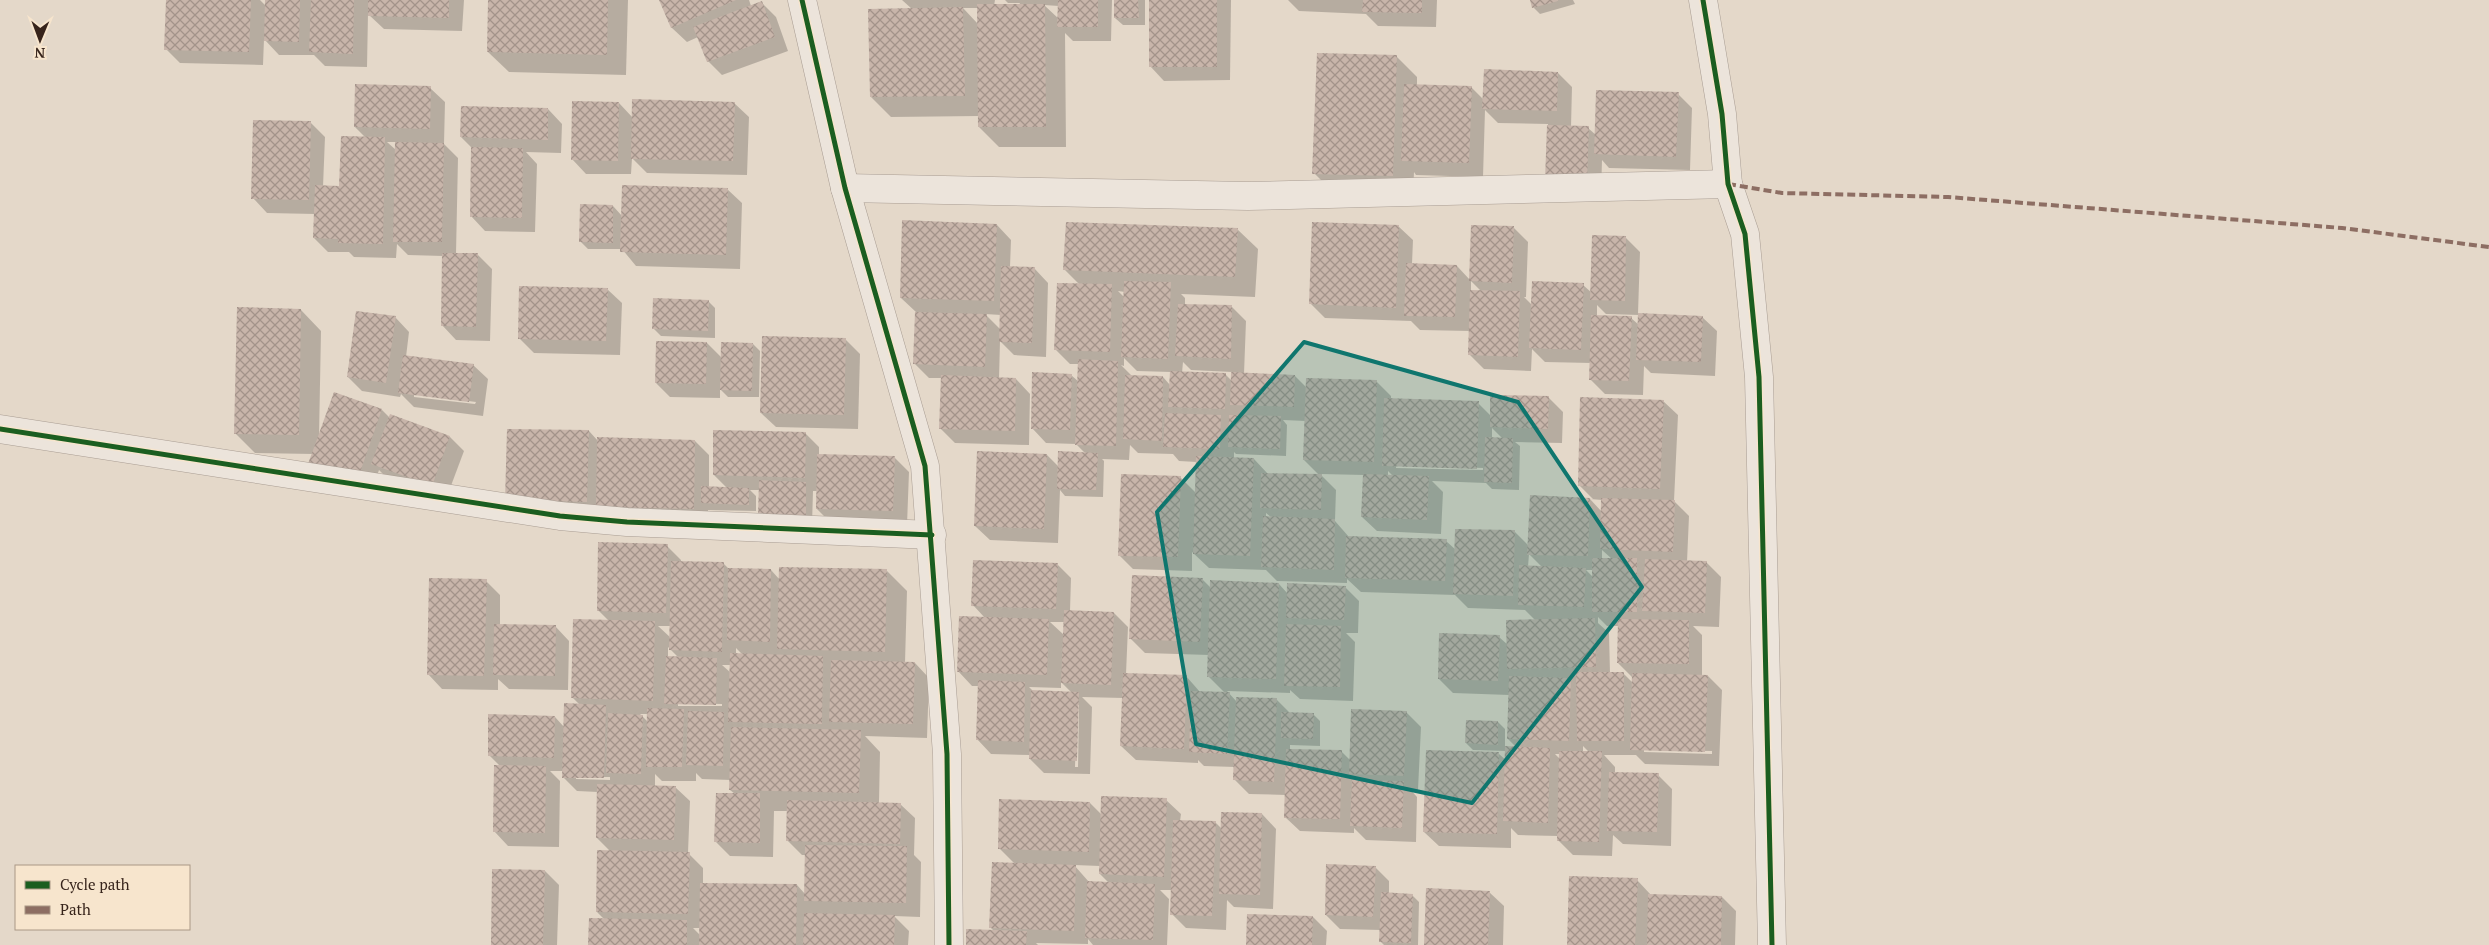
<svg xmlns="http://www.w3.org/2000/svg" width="2489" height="945" viewBox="0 0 2489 945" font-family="'PT Serif',serif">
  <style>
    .shadow { fill: #0003; fill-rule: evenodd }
    .building { fill: url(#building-cross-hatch) }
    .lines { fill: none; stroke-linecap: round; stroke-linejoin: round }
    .street-casing { stroke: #a99d93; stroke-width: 29 }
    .street { stroke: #ece4db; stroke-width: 28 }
    .quiet { stroke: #8d6e63; stroke-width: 4; stroke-dasharray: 8 4; stroke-linecap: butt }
    .cycleway-casing { stroke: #f7e5cd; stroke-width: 8 }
    .cycleway { stroke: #1b5e20; stroke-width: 5 }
    .marked { fill: #0f766e; fill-opacity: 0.2; stroke: #0f766e; stroke-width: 4; stroke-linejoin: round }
  </style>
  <defs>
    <pattern id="building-cross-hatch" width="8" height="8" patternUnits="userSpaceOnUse" patternTransform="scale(1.25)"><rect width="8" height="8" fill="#c8b5aa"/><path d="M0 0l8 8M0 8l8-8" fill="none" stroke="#a3938a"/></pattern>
  </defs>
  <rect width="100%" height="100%" fill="#e4d8c9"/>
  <g class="shadow">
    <path d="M167 0H260L266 6V0H464L462 31 384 29 368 14 367 67 325 66 314 55H279L264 39 263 65 180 63 166 49Z"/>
    <path d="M490 0H628L626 75 509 72 488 52Z"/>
    <path d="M660 0H749L751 6 762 3 776 17 788 51 722 75 708 61 698 37 687 42 672 28Z"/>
    <path d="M902 0H995L994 6 1019 5 1020 3H1008L1005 0H1112L1111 41H1073L1065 33 1066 147H999L979 127V116L891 117 871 97 912 9ZM1044 5 1059 6V19ZM963 8H978V24Z"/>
    <path d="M1115 0H1145V25H1123L1115 18Z"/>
    <path d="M1150 0H1231L1230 80 1164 81 1150 66Z"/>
    <path d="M1288 0H1437L1436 27 1378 26 1366 14 1299 11Z"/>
    <path d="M1531 0H1573L1575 4 1540 14 1533 7Z"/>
    <path d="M1397 57 1417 77V85L1471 87 1484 100 1558 73 1572 87 1571 127 1588 128 1596 135 1678 94 1692 108 1690 170 1609 168 1602 160 1601 195 1546 179 1548 124 1498 123 1485 110 1483 177 1416 175 1414 172 1413 196 1334 193 1314 173Z"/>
    <path d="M430 88 445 102 444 144 458 158 456 254H477L492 269 490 341 456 340 442 325 443 256 408 255 397 244 396 258 354 257 349 252H328L314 238 315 214 267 213 253 198 310 122 325 137 323 187H340L366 138 355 127ZM387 142H396V150Z"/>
    <path d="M619 103 633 118 734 103 749 117 747 175 647 173 632 158 631 174H586L572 159Z"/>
    <path d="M548 109 562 124 561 153 526 152 537 164 535 232 485 231 471 216 472 148 461 137Z"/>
    <path d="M727 189 742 203 740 269 636 266 622 249H588L581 242 613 206 622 216Z"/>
    <path d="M997 225 1011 240 1010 267 1034 268 1048 283 1046 357 1014 355 1000 341 999 379H1016L1030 394 1029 445 955 443 940 428 942 378H929L915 364 916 312 901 298ZM985 314 1001 315 1000 329Z"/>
    <path d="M1398 226 1413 240 1412 264 1457 266 1470 280 1513 227 1528 242 1526 297H1524L1532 305 1583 285 1592 293 1626 238 1640 252 1638 314 1702 317 1717 331 1715 376 1651 373 1644 366 1643 395 1605 394 1590 379 1591 363 1545 362 1532 349 1531 371 1484 369 1470 355V331L1420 330 1411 321 1325 318 1311 304ZM1471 281 1481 291H1471ZM1597 305 1606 314 1639 315V325L1631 318 1597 317Z"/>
    <path d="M1237 229 1258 249 1255 297 1181 294 1185 298V305L1232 307 1246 321 1244 374 1295 376 1307 388 1377 382 1391 396V400L1478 403 1491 416 1549 398 1563 412 1562 443 1515 442 1520 446 1519 490 1492 489 1486 483 1432 481 1443 492 1441 534 1377 531 1362 517 1364 475 1320 474 1336 490 1335 521 1349 537 1446 541 1456 550 1515 532 1529 546 1531 496 1593 499 1579 485 1663 401 1678 415 1674 501 1689 516 1687 562H1706L1721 577 1719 627 1693 626 1702 635V676H1708L1722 690 1719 766 1645 764 1636 755H1604L1615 767V773L1658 775 1672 789 1671 846 1623 844 1613 835 1612 856 1573 855 1558 840V836L1518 835 1511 828V848L1439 846 1424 832 1499 754 1506 760V751L1473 750 1466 743 1498 722 1505 729V747L1517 748 1508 739 1509 695 1453 693 1439 679 1499 637 1508 645 1535 620 1525 610 1468 608 1455 595 1361 592 1347 579V583L1277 581 1266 570 1209 568 1192 552V571L1133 569 1119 555 1180 477 1196 493 1197 462 1179 461 1173 454 1138 453 1130 445 1129 460 1102 459 1104 461 1103 497 1065 496 1060 490 1058 543 990 540 975 526 1047 455 1059 467 1086 454 1076 444 1046 443 1032 428 1071 375 1079 382V364H1070L1056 350 1079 284 1065 270ZM1118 291 1125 292V298ZM1124 358 1137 371 1171 372 1170 385 1163 377 1132 376 1121 365 1124 366ZM1183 362 1191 370 1232 372V381L1225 374 1182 373ZM1283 420 1306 421 1304 460 1320 476 1268 474 1254 459H1234V452L1236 454 1286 456 1287 425ZM1492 428 1503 439 1492 438ZM1396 465 1483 468V470L1396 468ZM1388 471 1394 477 1388 476ZM1590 499 1602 500V512ZM1266 513 1272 518H1266ZM1602 550 1612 559H1602ZM1529 554 1542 567H1528ZM1586 570H1593V577ZM1598 617 1607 626H1619L1618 663 1633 678V683L1623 673H1610L1609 633 1598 623ZM1583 746 1589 752H1583ZM1644 750 1712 751V754L1644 752ZM1555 754H1560V759Z"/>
    <path d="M607 289 622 303 620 355 534 353 519 338Z"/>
    <path d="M708 301 715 308V338L661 336 654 329Z"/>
    <path d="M301 310 321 331 319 437 382 410 390 418 450 437 464 451 446 499 387 478 379 470 371 494 313 454 255 453 235 433Z"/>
    <path d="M395 317 409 332 406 357 473 365 488 379 483 416 414 407 401 394 400 397 362 391 348 377ZM414 394 476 402 475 404 414 397Z"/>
    <path d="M846 340 860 354 858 429 776 427 761 413Z"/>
    <path d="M707 343 722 358 753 344 760 351 759 397H728L720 389V398L670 397 656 383Z"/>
    <path d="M589 431 598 441H695L709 455V488H727L714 475 805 433 819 447V455L894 457 909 472 907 525 831 523 817 509V491H813L812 525 760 490H750L756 496V511L708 510V523L521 514Z"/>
    <path d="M667 546 681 560V563L724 564 729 569 771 570 780 580 887 571 907 591 905 663H915L929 678 927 738 865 736 880 752 879 803 900 804 915 818 914 855 921 862 920 917 894 916 909 931 908 945H590L604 919 597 912 611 852 597 838 598 792 577 791 563 777V771H550L560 781 559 847 508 846 494 831 500 766 489 755 555 717 564 727 580 705 573 698 609 621 598 610ZM658 626H671V638ZM668 647 679 658H668ZM736 648 743 655H736ZM722 665H731V673ZM678 703 722 704V706H678ZM640 714H648V722ZM696 773 702 779 731 780 730 790 735 794 716 842 730 856 773 857 774 811H788L787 840 802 855H806L805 894 797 885 703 884V868L688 853 690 801 675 787H655V774L662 781H696ZM576 777H610V780L576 779ZM693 928H701L700 935Z"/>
    <path d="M1057 564 1071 578 1070 611 1114 613 1128 627 1126 674 1186 676 1200 692 1225 693 1209 677V655L1145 653 1131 639 1202 579 1211 588 1279 584 1288 594 1345 587 1359 601 1358 633H1346L1355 642 1353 701 1300 699 1290 690V693L1227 691 1237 702 1277 700 1290 713 1313 714 1320 721V746L1290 745V750L1341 751 1351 761 1406 712 1421 727 1418 790 1410 789 1417 797 1416 842 1366 840 1354 828V833L1300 831 1285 817 1286 795 1249 794 1235 780V767L1204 766 1198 760V763L1136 760 1121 746 1123 698 1082 697 1092 707 1090 774 1044 773 1030 759V755L991 754 977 739 979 686H972L958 671 985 618 973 605ZM1050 622H1064V635ZM1061 682 1072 693 1033 691 1029 687 1061 688ZM1077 705H1079L1078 767H1075Z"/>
    <path d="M486 581 500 595V625L555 626 569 641 568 690 509 689 498 679V690L442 689 428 674Z"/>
    <path d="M1166 800 1181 814 1180 821 1215 822 1222 829 1262 814 1276 829 1273 909 1234 907 1227 900 1226 930 1186 928 1172 914V890H1160L1169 899 1167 945H1093L1088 939V944L1036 943 1038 945H967L994 931 990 927 1015 864 999 848 1090 803 1102 815ZM1074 865 1100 866V874L1109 883 1089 882Z"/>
    <path d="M1375 867 1389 881V894L1412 895 1419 902 1418 945H1384L1380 941 1381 930 1340 929 1326 915Z"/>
    <path d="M545 871 559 885 557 945H492Z"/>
    <path d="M1637 880 1651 895 1722 897 1736 911 1735 945H1568Z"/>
    <path d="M1489 892 1504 906 1503 945H1425Z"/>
    <path d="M1313 917 1327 931 1326 945H1247Z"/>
  </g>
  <g class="building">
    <path d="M166 0H251L249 52 164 50Z"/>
    <path d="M265 0H300L299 42 264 41Z"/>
    <path d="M311 0H354L353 54 309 52Z"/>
    <path d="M368 0H449V18L368 16Z"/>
    <path d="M488 0H608L607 55 487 52Z"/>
    <path d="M659 0H736L671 28Z"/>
    <path d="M1058 0H1098V27H1057Z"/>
    <path d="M1114 0H1138L1139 18H1114Z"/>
    <rect x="1149" y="0" width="68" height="67"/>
    <path d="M1363 0H1422V13L1362 12Z"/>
    <path d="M1530 0H1558V1L1532 8Z"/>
    <path d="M762 1 775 37 707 62 693 27Z"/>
    <path d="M977 4H1045L1046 127H978Z"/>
    <path d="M963 7 965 96 870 97 868 9Z"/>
    <path d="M1317 53 1397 55 1393 176 1312 174Z"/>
    <path d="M1484 69 1558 72 1557 111 1482 109Z"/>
    <path d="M355 84 431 86 430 129 354 127Z"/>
    <path d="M1404 84 1472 86 1469 163 1401 161Z"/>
    <path d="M1596 90 1679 92 1676 157 1594 154Z"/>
    <path d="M632 99 735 102 733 161 631 159Z"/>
    <path d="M572 101 619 102 618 161 571 160Z"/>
    <path d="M461 106 548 108V140L460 137Z"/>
    <path d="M253 120 311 121 309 200 251 199Z"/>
    <path d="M1547 125 1589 126 1587 182 1545 180Z"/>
    <path d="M341 136 385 137 383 244 338 243V239L313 238 315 185 339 186Z"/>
    <path d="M395 142 444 143 442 242H393Z"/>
    <path d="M471 147 523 148 522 218 470 217Z"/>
    <path d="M622 185 728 188 726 255 620 252Z"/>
    <path d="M580 204 613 205V243L579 242Z"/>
    <path d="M902 220 997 224 994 301 900 298Z"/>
    <path d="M1066 222 1238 228 1235 277 1063 270Z"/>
    <path d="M1312 222 1399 225 1396 308 1309 304Z"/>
    <path d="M1471 225 1514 226 1512 283 1469 281Z"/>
    <path d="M1592 235 1626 236 1625 301 1590 300Z"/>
    <path d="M442 253H478L476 327 441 326Z"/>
    <path d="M1406 263 1457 265 1455 317 1404 316Z"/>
    <path d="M1001 266 1035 267 1032 343 999 342Z"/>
    <path d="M1124 281 1171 282 1168 359 1121 357Z"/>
    <path d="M1532 281 1584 283 1581 350 1529 348Z"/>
    <path d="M1057 283 1112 284 1110 352 1054 350Z"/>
    <path d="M519 286 608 288 606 341 518 339Z"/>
    <path d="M1470 290 1520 291 1518 357 1468 355Z"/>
    <path d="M653 298 709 300 708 331 652 329Z"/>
    <path d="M1178 304 1232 305 1231 359 1175 356Z"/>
    <path d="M237 307 301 309 299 435 234 434Z"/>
    <path d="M356 311 396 316 386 383 347 377Z"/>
    <path d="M915 312 987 314 985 367 913 364Z"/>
    <path d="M1638 313 1703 316 1701 362 1636 360Z"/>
    <path d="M1591 315 1632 316 1629 381 1589 380Z"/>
    <path d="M762 336 846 338 844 415 760 413Z"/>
    <path d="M656 341 707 342 706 384 655 383Z"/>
    <path d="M721 342 753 343 752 391 720 390Z"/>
    <path d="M403 355 474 364 469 402 398 393Z"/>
    <path d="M1078 359 1118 361 1116 446 1075 445Z"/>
    <path d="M1170 371 1226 373 1225 409 1168 407Z"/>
    <path d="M1032 372 1072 374 1070 430 1031 429Z"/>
    <path d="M1231 372 1295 375 1294 407 1230 405Z"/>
    <path d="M941 375 1016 378 1015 431 939 429Z"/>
    <path d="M1125 375 1163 376 1162 441 1123 439Z"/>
    <path d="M1306 378 1377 380 1374 462 1303 460Z"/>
    <path d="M334 392 382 409 357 481 308 464Z"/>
    <path d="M1490 395 1549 396 1548 429 1490 427Z"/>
    <path d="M1580 397 1664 400 1660 489 1578 486Z"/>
    <path d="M1384 398 1479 401 1477 469 1382 466Z"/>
    <path d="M1165 413 1221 415 1220 449 1163 447Z"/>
    <path d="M390 414 450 436 432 486 371 464Z"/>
    <path d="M1229 415 1281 416 1280 449 1228 447Z"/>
    <path d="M507 429 589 430 587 502 505 500Z"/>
    <path d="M713 430 806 432 805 478 713 475Z"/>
    <path d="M597 437 695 440 694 509 596 507Z"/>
    <path d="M1485 437 1513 438 1512 483 1484 482Z"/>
    <path d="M977 451 1047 454 1044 529 974 526Z"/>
    <path d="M1058 451 1098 453 1096 490 1057 489Z"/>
    <path d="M817 454 895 456 893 511 816 509Z"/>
    <path d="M1196 456 1254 458 1250 556 1193 554Z"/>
    <path d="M1261 473 1322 474 1321 510 1260 508Z"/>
    <path d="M1121 474 1181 476 1178 557 1118 556Z"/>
    <path d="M1363 474 1429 476 1427 520 1361 517Z"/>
    <path d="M759 480 806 482V518L758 517Z"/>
    <path d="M701 486 749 488V505L701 503Z"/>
    <path d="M1530 495 1590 498 1588 556 1527 555Z"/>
    <path d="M1601 498 1675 500 1673 552 1600 549Z"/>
    <path d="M1263 516 1335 519 1334 570 1261 567Z"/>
    <path d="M1455 529 1515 530 1513 596 1453 594Z"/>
    <path d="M1346 536 1447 539 1445 581 1345 578Z"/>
    <path d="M598 542 668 544 666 613 597 611Z"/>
    <rect x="1592" y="558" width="45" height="54"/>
    <path d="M1645 559 1707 561 1705 613 1642 611Z"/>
    <path d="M973 560 1058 563 1056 609 971 606Z"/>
    <path d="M671 561 724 562 722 652 669 650Z"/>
    <path d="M1519 565 1586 568 1584 607 1518 605Z"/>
    <path d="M779 567 887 569 885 652 777 649Z"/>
    <path d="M728 568 771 569 770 642 727 640Z"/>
    <path d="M1132 575 1203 578 1200 642 1129 639Z"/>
    <path d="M429 578 487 579 484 676 427 675Z"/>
    <path d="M1210 580 1279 583 1276 679 1207 677Z"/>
    <path d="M1287 583 1346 586 1344 620 1286 618Z"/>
    <path d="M1064 610 1114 612 1111 685 1061 683Z"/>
    <path d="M959 616 1049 619 1047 675 957 672Z"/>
    <path d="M1595 618 1596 667 1507 669 1506 620Z"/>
    <path d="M573 619 655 621 653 701 571 698Z"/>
    <path d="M1618 619 1689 620V664L1617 663Z"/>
    <path d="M494 624 556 625 555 676 493 675Z"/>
    <path d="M1286 624 1341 626 1340 687 1284 686Z"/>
    <path d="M1439 633 1500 635 1498 681 1438 679Z"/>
    <path d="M730 653 823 656 822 724 728 722Z"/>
    <path d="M666 656 717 658 716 705 664 704Z"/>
    <path d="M831 660 915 662 913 724 829 722Z"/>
    <path d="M1576 672H1624V741H1577Z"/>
    <path d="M1123 673 1187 675 1184 749 1120 746Z"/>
    <path d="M1632 673 1708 675 1705 752 1630 750Z"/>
    <path d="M1509 676 1571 678 1569 741 1507 739Z"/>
    <path d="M978 680 1025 682 1024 742 976 740Z"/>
    <path d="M1031 690 1079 692 1077 761 1029 759Z"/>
    <path d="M1191 691 1230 692 1227 754 1189 752Z"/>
    <path d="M1236 697 1277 698 1274 782 1233 780Z"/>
    <path d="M564 703 606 705 604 778H562Z"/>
    <path d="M647 708 684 709 682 767H646Z"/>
    <path d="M1351 709 1407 711 1404 776 1349 774Z"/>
    <path d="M688 711 724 712 723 766 686 765Z"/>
    <path d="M1281 712 1314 713 1313 739 1281 738Z"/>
    <path d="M608 713 643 715 641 774 606 773Z"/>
    <path d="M488 714 555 716 554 758 488 756Z"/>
    <path d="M1466 720 1498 721V745L1465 743Z"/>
    <path d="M731 727 861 730 859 793 729 790Z"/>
    <path d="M1505 746 1550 748 1548 823 1503 821Z"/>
    <path d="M1286 749 1342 750 1340 819 1284 818Z"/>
    <path d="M1426 750 1499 752 1497 834 1423 832Z"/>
    <path d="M1559 751H1602L1599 842 1557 841Z"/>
    <path d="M494 765 546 766 545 833 493 832Z"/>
    <path d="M1609 772 1659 773 1657 832 1607 831Z"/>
    <path d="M1352 780 1404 781 1402 828 1350 826Z"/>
    <path d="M597 784 676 786 674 840 596 838Z"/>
    <path d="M716 793H760V843L714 842Z"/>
    <path d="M1101 796 1167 798 1164 877 1099 874Z"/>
    <path d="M999 799 1090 802 1089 852 998 849Z"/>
    <path d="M787 800 901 803 900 844 786 841Z"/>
    <path d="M1221 812 1262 813 1260 895 1219 894Z"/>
    <path d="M1173 820 1216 821 1212 916 1170 915Z"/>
    <path d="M805 845 907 846 906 903 804 901Z"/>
    <path d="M597 850 690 852 688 914 596 912Z"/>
    <path d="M992 862 1076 865 1074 931 989 928Z"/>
    <path d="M1326 864 1376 866 1373 917 1325 915Z"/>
    <path d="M492 869 545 870 543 945H491Z"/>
    <path d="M1569 876 1638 878 1635 945H1567Z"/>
    <path d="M1087 881 1155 884 1153 940 1085 938Z"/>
    <path d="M700 883 797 884 796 945H699Z"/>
    <path d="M1426 888 1490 891 1488 945H1424Z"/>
    <path d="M1381 892 1413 894 1411 943 1379 942Z"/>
    <path d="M1648 894 1722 896 1721 945H1647Z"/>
    <path d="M804 913 895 915 894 945H803Z"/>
    <path d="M1247 914 1313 916 1312 945H1246Z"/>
    <path d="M589 918 687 920V945H588Z"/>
    <path d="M966 929 1027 931 1026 945H966Z"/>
  </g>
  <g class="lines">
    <g class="street-casing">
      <g id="street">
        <path d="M802 0 845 188 925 466 947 754 949 945"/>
        <path d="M1703 0 1722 114 1728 184 1745 234 1759 377 1772 945"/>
        <path d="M845 188 1248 196 1728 184"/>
        <path d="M0 429 560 516 627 522 932 535"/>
      </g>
    </g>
    <use href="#street" class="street"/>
    <path class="quiet" d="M1728 184 1782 193 1948 197 2342 228 2489 247"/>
    <g class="cycleway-casing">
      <g id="cycleway">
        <path d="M802 0 845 188 925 466 947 754 949 945"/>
        <path d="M1703 0 1722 114 1728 184 1745 234 1759 377 1772 945"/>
        <path d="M0 429 560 516 627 522 932 535"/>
      </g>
    </g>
    <use href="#cycleway" class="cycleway"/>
  </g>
  <path class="marked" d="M1304 342 1518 402 1642 587 1472 803 1196 744 1157 512Z"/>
  <rect x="15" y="865" width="175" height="65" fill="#f7e5cd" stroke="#aa9886"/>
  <rect x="25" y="881" width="25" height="8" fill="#1b5e20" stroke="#aa9886"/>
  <text x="60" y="890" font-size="15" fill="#37241b">Cycle path</text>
  <rect x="25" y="906" width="25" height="8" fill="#8d6e63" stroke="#aa9886"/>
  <text x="60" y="915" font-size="15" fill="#37241b">Path</text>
  <g transform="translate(40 40) rotate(181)" stroke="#f7e5cd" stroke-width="4" paint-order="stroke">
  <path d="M0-4L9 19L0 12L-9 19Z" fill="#37241b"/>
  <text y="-8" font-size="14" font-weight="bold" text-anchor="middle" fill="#37241b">N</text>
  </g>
</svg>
